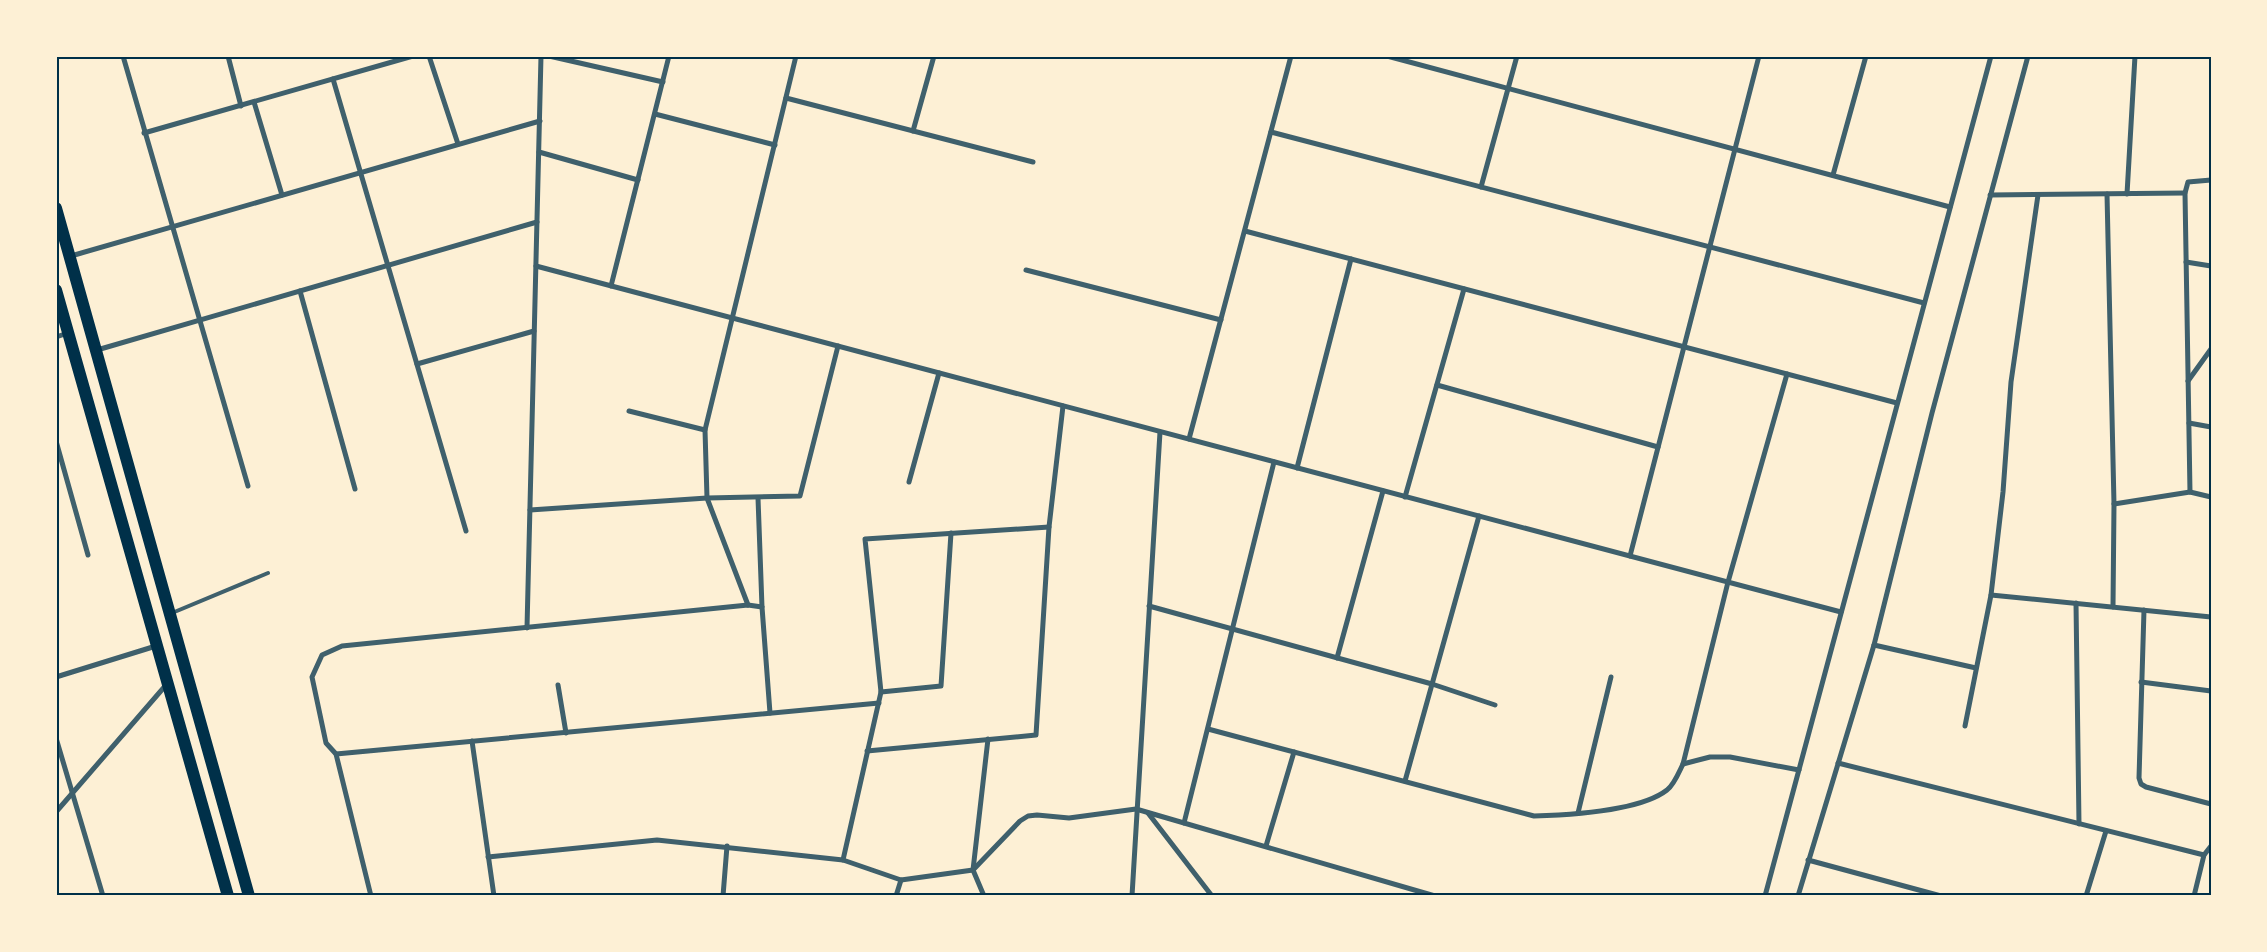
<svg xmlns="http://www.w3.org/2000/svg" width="2267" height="952" viewBox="0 0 2267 952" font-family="'PT Sans',sans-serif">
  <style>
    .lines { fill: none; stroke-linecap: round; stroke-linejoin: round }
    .service { stroke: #3f606c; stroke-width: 4 }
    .minor { stroke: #3f606c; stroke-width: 5 }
    .primary { stroke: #003049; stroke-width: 12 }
    .neatline { fill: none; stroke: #003049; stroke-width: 2 }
  </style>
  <rect width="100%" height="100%" fill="#fdf0d5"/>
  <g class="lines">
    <path class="service" d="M172 613 268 573"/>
    <g class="minor">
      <path d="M123 56 248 486"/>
      <path d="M228 56 241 106"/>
      <path d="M429 56 458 144"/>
      <path d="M549 56 663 82"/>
      <path d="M1387 56 1950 207"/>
      <path d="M333 79 466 531"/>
      <path d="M786 98 1033 162"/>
      <path d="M254 102 282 195"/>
      <path d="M655 114 775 145"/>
      <path d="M913 131 934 56"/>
      <path d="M1271 132 1924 303"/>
      <path d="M144 133 413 56"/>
      <path d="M539 152 638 180"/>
      <path d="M1833 175 1866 56"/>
      <path d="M1481 187 1517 56"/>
      <path d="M2107 194 2114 504 2113 607"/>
      <path d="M2127 194 2135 56"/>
      <path d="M1990 195 2185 193"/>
      <path d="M1245 231 1897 403"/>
      <path d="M71 256 540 121"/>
      <path d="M2186 262 2211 266"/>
      <path d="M536 266 1841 612"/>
      <path d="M1026 270 1221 320"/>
      <path d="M611 286 669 56"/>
      <path d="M300 291 355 489"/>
      <path d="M56 337 68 333"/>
      <path d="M97 350 537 222"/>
      <path d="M417 364 534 331"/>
      <path d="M2188 381 2211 349"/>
      <path d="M1437 385 1658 447"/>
      <path d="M629 411 705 430"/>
      <path d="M2189 423 2211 427"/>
      <path d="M1189 439 1291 56"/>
      <path d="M56 441 88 555"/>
      <path d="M1297 468 1351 259"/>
      <path d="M909 482 939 373"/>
      <path d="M2190 492 2185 193 2188 182 2211 180"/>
      <path d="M1405 497 1464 289"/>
      <path d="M758 498 762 607 770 713"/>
      <path d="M2114 504 2190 492 2211 497"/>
      <path d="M530 510 707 498 800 496 838 346"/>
      <path d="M1630 556 1759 56"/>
      <path d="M1991 595 2211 617"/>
      <path d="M2076 603 2079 824"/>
      <path d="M748 605 707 498 705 430 796 56"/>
      <path d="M1149 606 1432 684 1495 705"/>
      <path d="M2144 610 2139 778 2141 784 2146 787 2211 804"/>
      <path d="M527 628 541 56"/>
      <path d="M1874 645 1976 668"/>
      <path d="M1337 658 1383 491"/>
      <path d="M56 677 156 646"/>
      <path d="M2141 682 2211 691"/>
      <path d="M558 685 566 733"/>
      <path d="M881 692 941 686 951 533"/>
      <path d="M1965 726 1991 595 2003 492 2011 382 2038 195"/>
      <path d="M1208 729 1534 816C1568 815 1640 811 1667 790 1674 785 1679 772 1683 764L1728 582 1787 374"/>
      <path d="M56 738 103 896"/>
      <path d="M472 741 494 896"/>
      <path d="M867 751 1036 735 1049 527 1063 406"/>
      <path d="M336 754 879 703"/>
      <path d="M1838 763 2204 855"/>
      <path d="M1683 764 1710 757H1730L1799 770"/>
      <path d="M1405 781 1479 516"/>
      <path d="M56 812 166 685"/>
      <path d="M1148 813 1212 896"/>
      <path d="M1578 813 1611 677"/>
      <path d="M1184 823 1274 462"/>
      <path d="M1266 846 1294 752"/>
      <path d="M488 857 657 840 843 860 901 880 973 870 1020 821 1028 816 1037 815 1069 818 1136 809 1435 896"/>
      <path d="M843 860 881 692 865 539 1049 527"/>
      <path d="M1808 860 1941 896"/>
      <path d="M371 896 336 754 326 743 312 677 322 655 342 646 748 605 762 607"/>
      <path d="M723 896 727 846"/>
      <path d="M896 896 901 880"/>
      <path d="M984 896 973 870 988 739"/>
      <path d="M1132 896 1160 432"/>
      <path d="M1765 896 1991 56"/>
      <path d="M1798 896 1874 645 1932 413 2028 56"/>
      <path d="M2086 896 2106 831"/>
      <path d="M2194 896 2204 855 2211 846"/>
    </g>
    <g class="primary">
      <path d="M56 208 249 896"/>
      <path d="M56 290 228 896"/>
    </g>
  </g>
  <rect width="2267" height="952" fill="none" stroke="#fdf0d5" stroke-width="115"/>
  <rect x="58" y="58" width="2152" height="836" class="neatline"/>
</svg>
